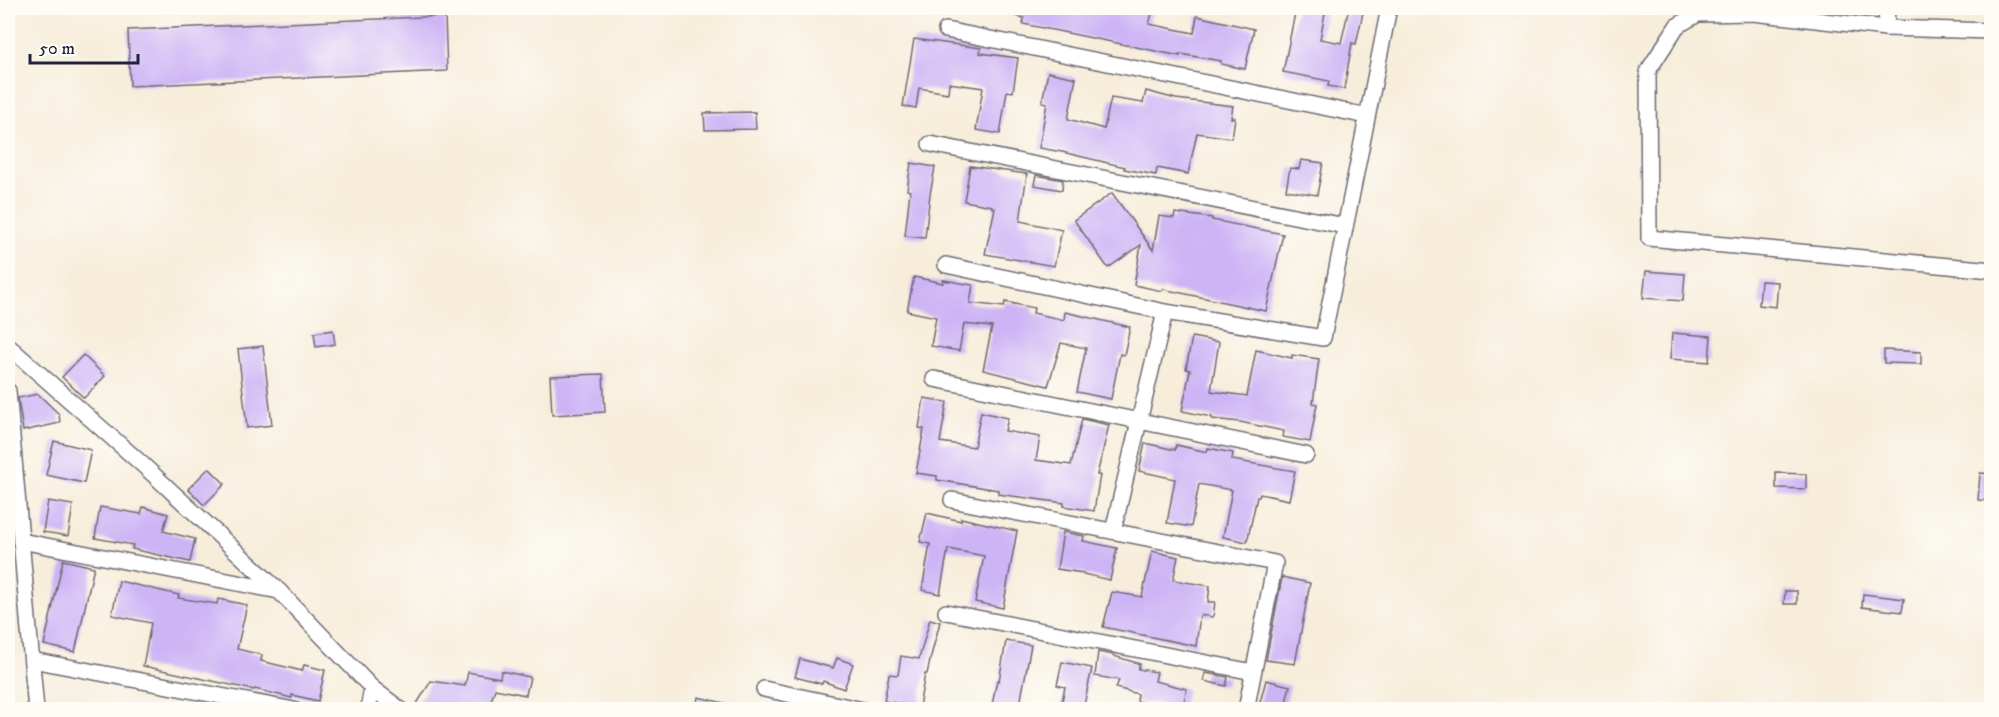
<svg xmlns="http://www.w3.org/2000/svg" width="1999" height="717" viewBox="0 0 1999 717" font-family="'IM FELL DW Pica',serif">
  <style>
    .building { fill: #cdb4f5 }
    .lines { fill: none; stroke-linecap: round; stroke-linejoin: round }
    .minor-casing { stroke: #6d6973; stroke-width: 18 }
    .minor { stroke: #fff; stroke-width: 15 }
  </style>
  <rect width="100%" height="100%" fill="#fdfcf7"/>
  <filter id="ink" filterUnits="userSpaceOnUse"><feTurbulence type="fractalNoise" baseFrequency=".0167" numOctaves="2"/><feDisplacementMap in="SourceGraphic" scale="12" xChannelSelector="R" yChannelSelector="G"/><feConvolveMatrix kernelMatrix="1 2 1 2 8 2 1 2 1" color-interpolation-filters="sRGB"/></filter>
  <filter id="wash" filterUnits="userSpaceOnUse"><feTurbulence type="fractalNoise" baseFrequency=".008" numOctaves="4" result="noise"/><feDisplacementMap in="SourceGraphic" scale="24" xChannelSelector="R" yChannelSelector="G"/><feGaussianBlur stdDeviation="1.35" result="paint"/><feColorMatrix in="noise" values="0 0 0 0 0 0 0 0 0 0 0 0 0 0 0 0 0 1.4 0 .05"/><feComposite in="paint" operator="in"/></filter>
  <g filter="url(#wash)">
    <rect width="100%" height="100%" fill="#f7edda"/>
    <g id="blocks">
      <g class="building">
        <path d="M1001 8H1044L1066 12 1067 8H1082L1098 11 1099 8H1109L1126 12 1127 8H1143L1153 10 1149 24 1194 33 1197 16 1254 29 1245 69 1221 64V61L1180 54V56L1023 24 1024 18 1001 12Z"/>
        <path d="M1296 8H1326L1320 39 1341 43 1349 8H1364L1356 44 1352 43 1344 89 1328 86 1329 81 1283 72Z"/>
        <path d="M445 16 447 71 130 86 128 30Z"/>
        <path d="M914 39 981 48 980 53 1018 58 1013 92 1007 91 1000 134 976 130 983 88 949 83 948 93 919 88 916 108 903 106Z"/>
        <path d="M1048 72 1076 78 1068 119 1104 129 1111 98 1143 103 1146 91 1176 99 1233 106 1231 118H1235L1232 138 1197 133 1188 174 1157 168 1156 175 1124 169 1125 167 1062 152 1039 148 1047 103 1042 102Z"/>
        <path d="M755 112 756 129 705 130 704 113Z"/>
        <path d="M1301 160 1323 163 1317 195 1286 190 1290 168 1299 169Z"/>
        <path d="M911 163 935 167 930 194 925 238 905 236 910 191 907 190Z"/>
        <path d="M970 166 1027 174 1020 221 1062 230 1054 266 985 254 995 208H992V206L964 201Z"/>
        <path d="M1036 175 1063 180 1062 190 1034 185Z"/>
        <path d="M1112 193 1153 250 1159 216 1174 218 1175 213 1212 218V220L1283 234 1266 311 1163 289 1162 291 1134 285 1141 245 1108 268 1074 220Z"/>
        <path d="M1646 271 1685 274 1683 301 1643 298Z"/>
        <path d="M914 277 943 283V280L973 285 970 303 1004 307 1005 302 1034 308 1033 313 1064 320 1065 312 1130 327 1124 355 1120 354 1111 399 1077 392 1086 348 1061 343 1048 386 983 370 992 327 964 324 959 351 931 346 936 317 907 311Z"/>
        <path d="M1761 281 1778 282 1776 307 1759 305Z"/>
        <path d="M333 330 335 344 316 347 314 333Z"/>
        <path d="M1672 333 1711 336 1709 362 1670 359Z"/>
        <path d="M1192 337 1219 342 1211 391 1247 396 1256 350 1292 358V355L1319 359 1313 403 1317 404 1310 442 1283 437 1284 431 1240 422 1212 419V417L1182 411 1190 370 1186 369Z"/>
        <path d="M263 346 272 425 247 428 238 349Z"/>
        <path d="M1884 350 1921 352V364L1884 363Z"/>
        <path d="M83 355 105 376 84 398 62 377Z"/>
        <path d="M603 374 605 412 552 415 550 376Z"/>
        <path d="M38 394 59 414 60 423 23 431 18 398Z"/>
        <path d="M924 398 947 402 940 442 974 447 981 412 1008 418 1005 431 1040 437 1036 460 1071 465 1082 419 1109 425 1097 475H1100L1094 511 1064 506V503L998 494V490L937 480V476L916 473 924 429 919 428Z"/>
        <path d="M54 441 91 450 84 483 46 475Z"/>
        <path d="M1145 443 1175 450 1176 445 1207 452 1208 448 1233 453 1232 460 1295 471 1289 500 1260 494 1259 497H1257L1247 542 1223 537 1232 490 1199 484 1191 527 1167 523 1175 479 1139 471Z"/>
        <path d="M209 468 225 484 204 505 188 489Z"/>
        <path d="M1776 473 1806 474V489L1776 488Z"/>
        <path d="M1980 473 1992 474V501L1978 500Z"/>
        <path d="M48 501 73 505 68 536 43 532Z"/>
        <path d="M100 507 141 514 143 507 168 514 163 531 195 539 190 562 132 549 133 545 95 538Z"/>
        <path d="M927 513 961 521V518L1017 531 1003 608 975 602 984 556 948 549 940 594 922 590 930 544 920 542Z"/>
        <path d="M1063 532 1084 536 1083 541 1117 548 1110 580 1083 574V573L1057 569Z"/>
        <path d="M1152 551 1178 557 1173 580 1210 586 1208 602H1215L1213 617 1200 615 1196 646 1103 627 1112 592 1142 597Z"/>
        <path d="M63 560 94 567 75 652 44 645Z"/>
        <path d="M1282 577 1310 583 1295 664 1266 660Z"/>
        <path d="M119 581 179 595 178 598 217 604 218 599 247 605 237 649 262 655 261 661 302 671 304 665 325 670 318 701 292 695V698L255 689 254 690 143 666 151 623 112 615Z"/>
        <path d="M1785 591H1797V604H1784Z"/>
        <path d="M1863 594 1904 599 1902 612 1862 607Z"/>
        <path d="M930 619 940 622 931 656 927 674H925L919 707 884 701 889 674 898 675 901 656 919 659Z"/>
        <path d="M1006 641 1031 645 1019 710H991L997 680 999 681Z"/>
        <path d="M1098 652 1114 655V656L1140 664 1138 669 1157 672 1155 681 1187 689 1182 710 1151 702V704L1137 701 1138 694 1116 688 1119 680 1095 676Z"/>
        <path d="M837 658 853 664 844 689 823 681 822 684 795 677 800 659 833 668Z"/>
        <path d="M1062 662 1092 668 1083 710H1060L1065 687 1057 685Z"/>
        <path d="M501 671 530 677 526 695 495 689 488 710H413L431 681 465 686 468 672 500 678Z"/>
        <path d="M1205 673 1228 677 1226 686 1204 681Z"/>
        <path d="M1266 680 1290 686 1284 710H1258Z"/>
        <path d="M698 697 733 705V710H696Z"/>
      </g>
    </g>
  </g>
  <g filter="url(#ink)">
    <use href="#blocks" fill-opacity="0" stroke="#6d6973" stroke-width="1.5"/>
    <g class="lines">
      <g class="minor-casing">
        <g id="minor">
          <path d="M1886 28 1887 8"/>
          <path d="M946 30 1367 116"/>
          <path d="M1992 31 1886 28 1753 13 1698 14 1677 26 1648 71 1649 238 1992 270"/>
          <path d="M930 144 1345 226"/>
          <path d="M946 265 1165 312 1323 338 1389 8"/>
          <path d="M8 346 143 465 279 591 372 688 401 710"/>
          <path d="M934 379 1306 455"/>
          <path d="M8 391 36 710"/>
          <path d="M952 500 1275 563 1246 710"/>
          <path d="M1113 531 1165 312"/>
          <path d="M21 541 279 591"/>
          <path d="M946 612 1253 672"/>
          <path d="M32 660 294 710"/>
          <path d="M764 689 863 710"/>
          <path d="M368 710 372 688"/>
        </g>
      </g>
      <use href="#minor" class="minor"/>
    </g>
  </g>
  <rect width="1999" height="717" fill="none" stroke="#fdfcf7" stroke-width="30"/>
  <path d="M30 54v9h108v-9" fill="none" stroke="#22223b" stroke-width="3"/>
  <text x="39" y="54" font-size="18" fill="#22223b" stroke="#fdfcf7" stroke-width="4.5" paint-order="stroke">50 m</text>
</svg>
